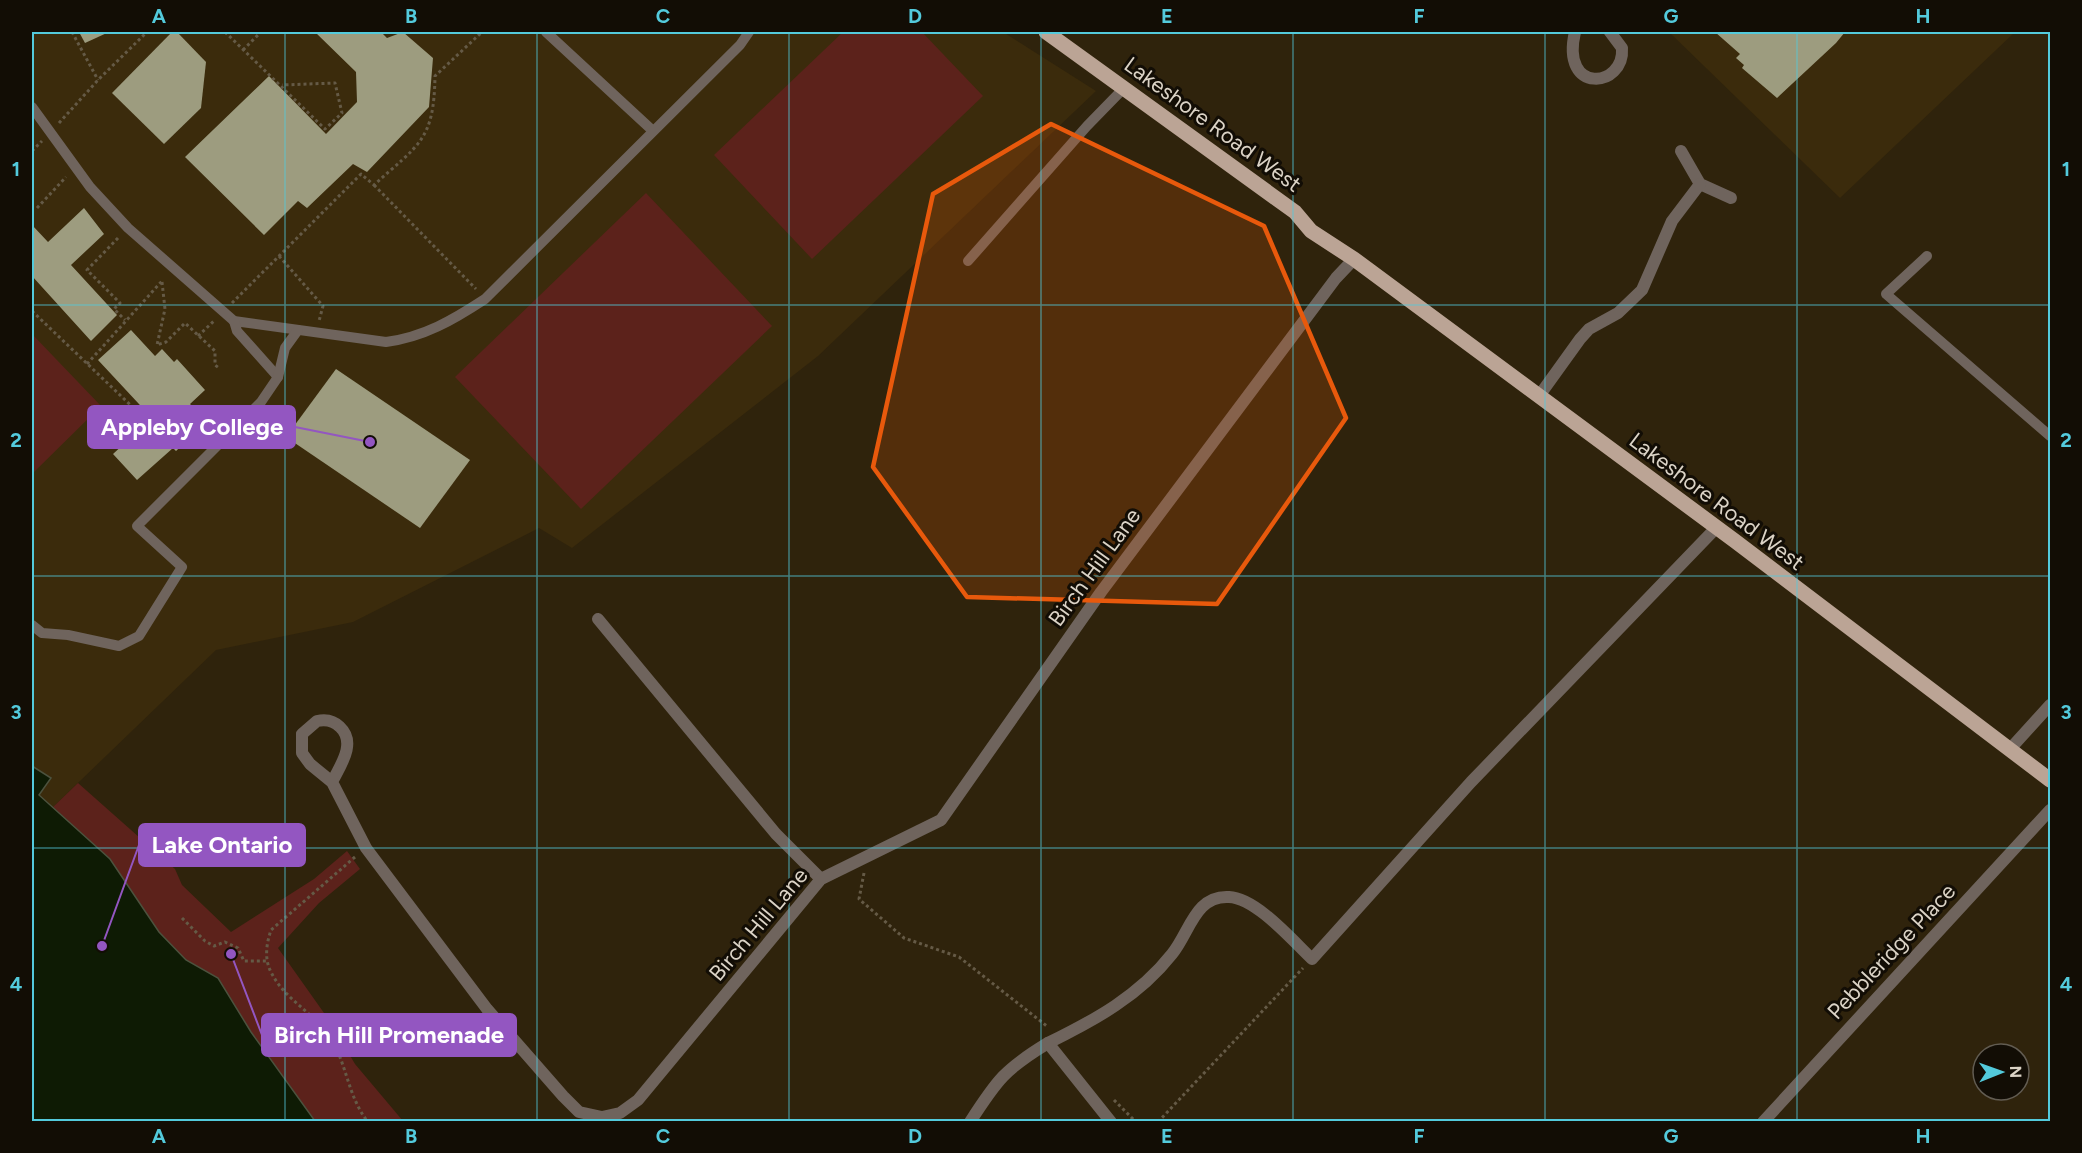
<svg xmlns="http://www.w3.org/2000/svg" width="2082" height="1153" viewBox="0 0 2082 1153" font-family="Figtree,sans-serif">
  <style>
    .built { fill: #3b2b0c }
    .green { fill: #5c221b }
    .water { fill: #0e1b04; stroke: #4c523e; stroke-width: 1.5 }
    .building { fill: #9d9c7f }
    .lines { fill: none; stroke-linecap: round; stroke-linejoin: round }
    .path { stroke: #655a46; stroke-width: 3; stroke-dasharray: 3 3; stroke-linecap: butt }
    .service { stroke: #6f645d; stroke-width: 10 }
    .minor { stroke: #6f645d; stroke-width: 12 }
    .tertiary { stroke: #6f645d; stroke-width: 12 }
    .primary { stroke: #bba495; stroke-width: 15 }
    .marked { fill: #e8590c; fill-opacity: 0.2; stroke: #e8590c; stroke-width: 4.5; stroke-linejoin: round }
    .grid { fill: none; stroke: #53cadc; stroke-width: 1.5; stroke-opacity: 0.55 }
    .labels { text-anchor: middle; stroke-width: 6; stroke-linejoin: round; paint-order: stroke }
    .street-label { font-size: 22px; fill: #dbd3c6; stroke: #120d05 }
    .leader { fill: none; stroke: #9356c1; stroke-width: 2 }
    .callout-dot { fill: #9356c1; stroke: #120d05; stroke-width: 2 }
    .callout { fill: #9356c1; stroke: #9356c1; stroke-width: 2 }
    .callout-label { font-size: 24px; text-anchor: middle; font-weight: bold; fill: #fff }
    .neatline { fill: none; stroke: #53cadc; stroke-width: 2 }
    .grid-label { font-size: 20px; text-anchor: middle; font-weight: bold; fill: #53cadc }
  </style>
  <rect width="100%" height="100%" fill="#2f230c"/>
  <g class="built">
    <path d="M32 32H1003L1096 91 818 356 572 548 539 528 353 622 216 650 53 807 39 795 50 777 32 766Z"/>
    <path d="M1669 32H2015L1840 198Z"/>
  </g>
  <g class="green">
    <path d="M843 32H922L983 96 812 259 714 155Z"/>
    <path d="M646 193 772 326 581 509 455 377Z"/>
    <path d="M32 334 101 406 32 474Z"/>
    <path d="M78 783 175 869 182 885 231 932 314 879 347 851 360 869 319 903 278 948 329 1020 355 1064 403 1121H315L251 1032 218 978 186 960 159 932 110 859 53 807Z"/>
  </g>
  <path class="water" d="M32 766 51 778 39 795 110 859 159 932 186 960 218 978 251 1032 315 1121H32Z"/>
  <g class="building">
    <path d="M79 32H109L85 43Z"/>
    <path d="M172 32H177L206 62 201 108 164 144 112 93Z"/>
    <path d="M315 32H381L387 38 403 32 433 58 429 107 367 172 353 164 307 208 298 201 264 235 185 157 269 76 326 134 357 102 356 72Z"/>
    <path d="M1715 32H1845L1836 43 1777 98 1742 68 1744 65 1736 58 1740 54Z"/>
    <path d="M84 208 104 234 71 265 117 315 91 341 32 276V225L48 242Z"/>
    <path d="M131 330 155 356 162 349 174 362 177 359 205 390 190 404 207 422 176 451 173 448 137 480 113 454 152 418 98 360Z"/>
    <path d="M336 369 470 460 420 528 286 437Z"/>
  </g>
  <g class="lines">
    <g class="path">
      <path d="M72 32 98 80"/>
      <path d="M225 32 325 129 342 113 335 83 282 85"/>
      <path d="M243 50 261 32"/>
      <path d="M59 123 98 80 147 32"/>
      <path d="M32 151 42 141"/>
      <path d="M374 185 476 289"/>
      <path d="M37 208 66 177"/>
      <path d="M118 238 87 270 120 303 114 309 125 320"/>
      <path d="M279 256 323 306 319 321"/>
      <path d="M162 282 165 309 157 345 166 342 185 323 215 351V365L219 368"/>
      <path d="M232 303 361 174 374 185C419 144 434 141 435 76L482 32"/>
      <path d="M32 311 144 418"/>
      <path d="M198 336 215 320"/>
      <path d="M87 364 162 281"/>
      <path d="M355 857 271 930C266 945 264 960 272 974 285 999 312 1012 328 1034 347 1061 347 1096 368 1122"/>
      <path d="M864 873 859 899 904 938 959 957 1048 1027"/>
      <path d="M182 918 205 941 214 946 225 942 238 948 244 961H267"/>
      <path d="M1114 1100 1136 1122"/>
      <path d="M1158 1122 1303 968"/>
    </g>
    <g class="service">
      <path d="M546 32 652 130"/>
      <path d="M32 107 90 187 128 228 234 321 386 342C424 337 453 320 485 299L740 45 749 32"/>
      <path d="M1927 256 1886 294 2050 436"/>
      <path d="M968 261 1087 126 1124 88"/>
      <path d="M234 321 237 331 278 377"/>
      <path d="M32 625 42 633 68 635 119 646 139 636 182 567 137 526 261 402 278 377 285 348 298 330"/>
    </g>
    <g class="minor">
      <path d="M1575 32C1560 95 1625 88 1622 48L1610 32"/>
      <path d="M1681 151 1700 184 1731 198"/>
      <path d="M1539 396 1580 339 1589 329 1618 313 1642 290 1672 221 1700 184"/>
      <path d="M598 619 776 834 821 879"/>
      <path d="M332 782C340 766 357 743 340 727 334 721 326 719 317 721L302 734V753L310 764 332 782 366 848 487 1009 563 1096 579 1112 602 1117 620 1113 638 1100 821 879 941 820 1101 592 1336 278 1354 259"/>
      <path d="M970 1122C997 1080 1005 1069 1048 1043"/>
      <path d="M1111 1122 1048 1043C1095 1020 1139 996 1172 954 1190 932 1195 895 1229 897 1256 898 1292 940 1312 959L1471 782 1716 528"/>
      <path d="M1763 1122 2050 810"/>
    </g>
    <path class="tertiary" d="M2011 748 2050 705"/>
    <path class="primary" d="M1046 32 1295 212 1311 231 1354 259 1735 541 2050 780"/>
  </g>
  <path class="marked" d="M1051 124 1264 226 1346 418 1217 604 967 597 873 467 933 194Z"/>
  <path class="grid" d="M285 32V1122M537 32V1122M789 32V1122M1041 32V1122M1293 32V1122M1545 32V1122M1797 32V1122M32 305H2050M32 576H2050M32 848H2050"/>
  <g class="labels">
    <g class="street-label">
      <text transform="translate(1213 124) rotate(36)" y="8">Lakeshore Road West</text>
      <text transform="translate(1717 501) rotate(37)" y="8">Lakeshore Road West</text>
      <text transform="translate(1094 567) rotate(-54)" y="8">Birch Hill Lane</text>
      <text transform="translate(758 924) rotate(-50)" y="8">Birch Hill Lane</text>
      <text transform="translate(1891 951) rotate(-47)" y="8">Pebbleridge Place</text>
    </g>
  </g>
  <path class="leader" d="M370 442L295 427M102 946L139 845M231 954L262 1035"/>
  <g class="callout-dot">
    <circle cx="370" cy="442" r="6"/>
    <circle cx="102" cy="946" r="6"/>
    <circle cx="231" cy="954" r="6"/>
  </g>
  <g class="callout">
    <rect x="88" y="406" width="207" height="42" rx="6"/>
    <rect x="139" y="824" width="166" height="42" rx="6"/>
    <rect x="262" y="1014" width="254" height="42" rx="6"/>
  </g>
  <g class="callout-label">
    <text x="192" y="435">Appleby College</text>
    <text x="222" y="853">Lake Ontario</text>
    <text x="389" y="1043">Birch Hill Promenade</text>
  </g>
  <rect width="2082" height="1153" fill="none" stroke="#120d05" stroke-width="66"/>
  <g transform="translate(2001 1072) rotate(89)"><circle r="28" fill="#120d05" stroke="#625c52" stroke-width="1.5"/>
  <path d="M0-4.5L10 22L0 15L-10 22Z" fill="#53cadc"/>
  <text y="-9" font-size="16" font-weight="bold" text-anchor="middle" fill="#dbd3c6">N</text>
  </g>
  <rect x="33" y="33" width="2016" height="1087" class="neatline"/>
  <g class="grid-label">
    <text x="159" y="23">A</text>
    <text x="411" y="23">B</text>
    <text x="663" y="23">C</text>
    <text x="915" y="23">D</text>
    <text x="1167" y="23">E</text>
    <text x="1419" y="23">F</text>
    <text x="1671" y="23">G</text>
    <text x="1923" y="23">H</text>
    <text x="16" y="176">1</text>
    <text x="2066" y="176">1</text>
    <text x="16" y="447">2</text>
    <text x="2066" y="447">2</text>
    <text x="16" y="719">3</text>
    <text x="2066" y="719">3</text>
    <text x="16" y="991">4</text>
    <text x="2066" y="991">4</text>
    <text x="159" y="1143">A</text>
    <text x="411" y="1143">B</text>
    <text x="663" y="1143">C</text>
    <text x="915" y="1143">D</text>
    <text x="1167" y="1143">E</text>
    <text x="1419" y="1143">F</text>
    <text x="1671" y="1143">G</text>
    <text x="1923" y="1143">H</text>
  </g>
</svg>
